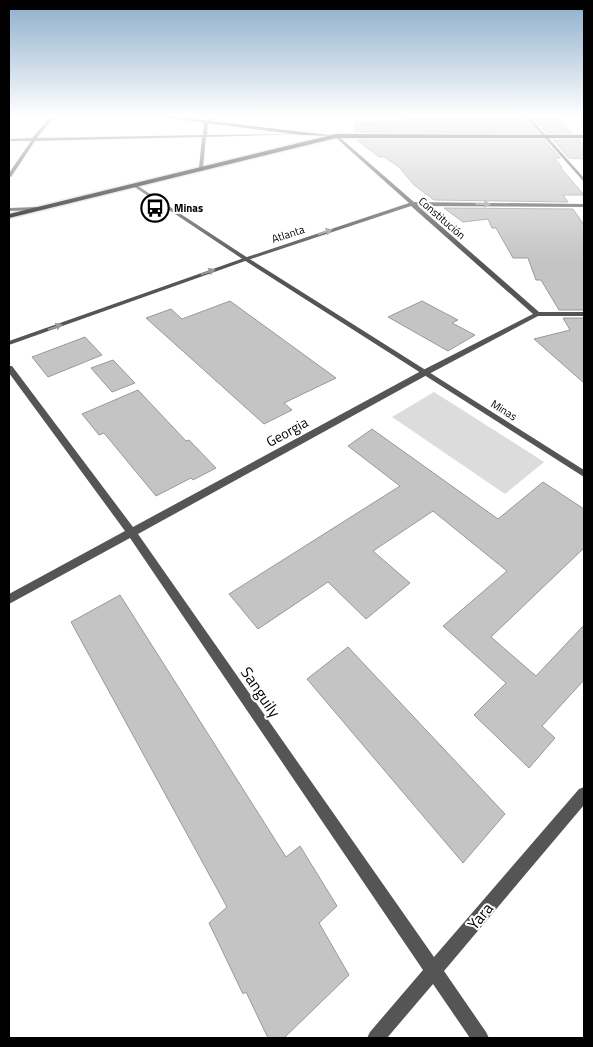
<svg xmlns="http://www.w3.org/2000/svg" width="593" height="1047" viewBox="0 0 593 1047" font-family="'Titillium Web',sans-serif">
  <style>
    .green { fill: #dcdcdc }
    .building { fill: #c4c4c4; stroke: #999 }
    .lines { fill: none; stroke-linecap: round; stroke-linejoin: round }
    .primary-casing { stroke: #dbdbdb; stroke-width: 3 }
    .minor { fill: #555; fill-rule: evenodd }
    .tertiary { fill: #555; fill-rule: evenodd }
    .secondary { fill: #222; fill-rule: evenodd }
    .primary { fill: #000; fill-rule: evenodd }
    .oneway { fill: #999 }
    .labels { text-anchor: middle; stroke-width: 4; stroke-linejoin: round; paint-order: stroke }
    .far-poi-label { font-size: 11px; font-weight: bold; fill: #000; stroke: #fff; text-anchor: start }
    .far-street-label { font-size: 11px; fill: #000; stroke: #fff }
    .street-label { font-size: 14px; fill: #000; stroke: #fff }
    .near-street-label { font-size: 16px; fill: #000; stroke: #fff }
  </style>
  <rect width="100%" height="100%" fill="#fff"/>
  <path class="green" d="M434 392 544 462 505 494 392 417Z"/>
  <g class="building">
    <path d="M485 116H523L538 133 356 132 354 123 406 122 404 117 486 118Z"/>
    <path d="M532 116H555L572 133H547Z"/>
    <path d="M357 140H544L560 158H554L562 167H560L584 195H563L568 202 434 200 414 185 399 167 384 157H379Z"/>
    <path d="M553 140H579L584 145V159L569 158Z"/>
    <path d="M444 208 573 209 584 225V310H559L541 280H536L528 258H513L496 228H492L488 219 463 222Z"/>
    <path d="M230 301 336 378 284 403 292 410 264 424 146 318 171 309 182 319Z"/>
    <path d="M422 301 458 320 452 323 475 335 448 351 388 317Z"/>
    <path d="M563 318H584V383L534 339 570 330Z"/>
    <path d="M85 337 102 355 48 377 32 357Z"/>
    <path d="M113 360 135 383 112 392 91 368Z"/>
    <path d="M138 390 186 441 189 440 216 468 193 480 191 478 156 496 104 433 99 435 82 414Z"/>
    <path d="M372 429 498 519 543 482 584 509V548L491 637 536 676 584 625V680L542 726 555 738 529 768 474 715 506 683 443 626 507 571 433 511 373 551 410 583 366 619 328 582 258 629 229 594 400 486 348 446Z"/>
    <path d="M120 595 286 857 300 846 337 906 319 923 349 975 284 1038H268L246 992 243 994 209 923 227 907 71 622Z"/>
    <path d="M348 647 505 814 463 863 307 679Z"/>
  </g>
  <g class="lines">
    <g class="primary-casing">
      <path id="primary" d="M336 134 584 135V138H336L9 218V214Z"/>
    </g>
    <g class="minor">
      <path d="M51 116H55L37 138 203 135 204 122 215 116H220L208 123 207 135 302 134 206 137 203 168 201 169 199 168 202 137 35 141 11 177H9V173L31 141H9V139L32 138Z"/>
      <path d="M525 116H529L584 178V182Z"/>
      <path d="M335 135H337L414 202 584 204V207L418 206 539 312H584V316H538L427 375 138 534 434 957 579 789 584 787V805L444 971 486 1032 489 1038H470L433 984 387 1038H367L370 1032 423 970 130 538 9 604V594L125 531 9 373V366H12L133 527 421 371 533 314 411 206 248 260 9 345V341L244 258 409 203 335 137Z"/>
      <path d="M36 207 38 210 9 211V208Z"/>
    </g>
    <path class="tertiary" d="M135 184 248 258 584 470V477L244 260 133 186Z"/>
    <path class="secondary" d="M154 116H167L338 136 300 135Z"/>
    <use href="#primary" class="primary"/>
  </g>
  <defs><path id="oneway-solid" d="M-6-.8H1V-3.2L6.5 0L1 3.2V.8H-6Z" transform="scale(1.25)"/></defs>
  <g class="oneway">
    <use href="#oneway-solid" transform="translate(483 204) rotate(1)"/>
    <use href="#oneway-solid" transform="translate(325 232) rotate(-18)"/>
    <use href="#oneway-solid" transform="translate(208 272) rotate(-20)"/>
    <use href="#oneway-solid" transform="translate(55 327) rotate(-20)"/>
  </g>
  <linearGradient id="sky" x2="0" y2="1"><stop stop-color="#8cadcc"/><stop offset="0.44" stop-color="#fff"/><stop offset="1" stop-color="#fff" stop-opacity="0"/></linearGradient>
  <rect width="593" height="263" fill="url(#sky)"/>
  <defs>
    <g id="bus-ring" transform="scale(1.4375)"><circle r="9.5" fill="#fff" stroke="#000" stroke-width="1.5"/><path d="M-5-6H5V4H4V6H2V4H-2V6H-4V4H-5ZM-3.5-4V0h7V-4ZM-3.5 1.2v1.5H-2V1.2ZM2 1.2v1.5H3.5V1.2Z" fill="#000"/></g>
  </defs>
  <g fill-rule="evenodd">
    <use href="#bus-ring" x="155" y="208"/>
  </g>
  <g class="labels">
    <g class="far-poi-label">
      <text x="174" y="212">Minas</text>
    </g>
    <g class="far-street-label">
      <text transform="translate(442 218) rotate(41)" y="4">Constitución</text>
      <text transform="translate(288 234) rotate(-18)" y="4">Atlanta</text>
      <text transform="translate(504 410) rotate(32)" y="4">Minas</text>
    </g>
    <g class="street-label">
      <text transform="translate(287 432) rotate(-29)" y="5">Georgia</text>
    </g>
    <g class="near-street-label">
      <text transform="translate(261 692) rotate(56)" y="6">Sanguily</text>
      <text transform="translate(480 916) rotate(-50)" y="6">Yara</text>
    </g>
  </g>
  <rect width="593" height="1047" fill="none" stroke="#000000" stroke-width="20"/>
</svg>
